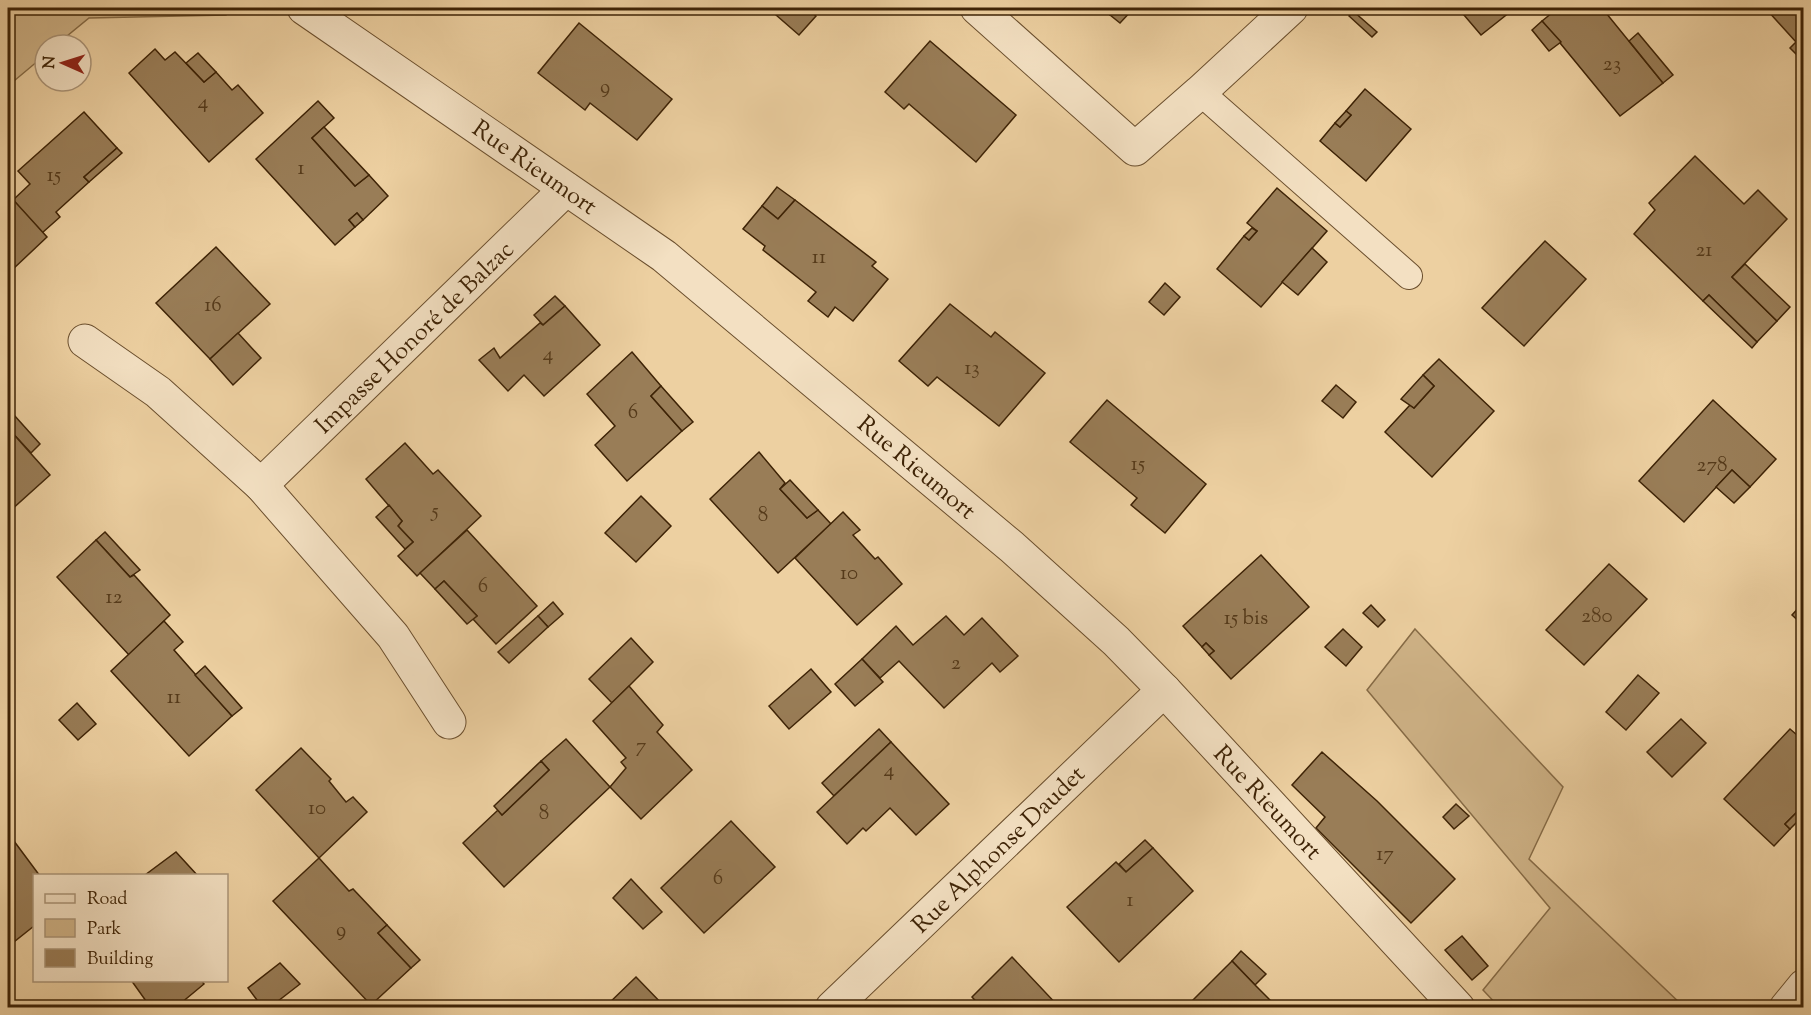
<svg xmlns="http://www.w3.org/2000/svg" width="1811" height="1015" viewBox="0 0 1811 1015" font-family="'Sorts Mill Goudy',serif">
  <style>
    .green { fill: #cfb387; stroke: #866b46; stroke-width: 1.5 }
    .building { fill: #997d57; stroke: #3e2306; stroke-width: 1.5 }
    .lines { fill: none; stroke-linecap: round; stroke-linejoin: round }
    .service-casing { stroke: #6a4e2d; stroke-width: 28 }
    .minor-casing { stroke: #6a4e2d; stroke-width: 35 }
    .service { stroke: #f3e0c2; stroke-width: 26 }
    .minor { stroke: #f3e0c2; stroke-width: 33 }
    .labels { text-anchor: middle; stroke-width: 4.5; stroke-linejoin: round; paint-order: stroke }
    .number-label { font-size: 21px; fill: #553a1a }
    .street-label { font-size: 24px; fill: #3e2306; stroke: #f3e0c2 }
  </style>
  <rect width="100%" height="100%" fill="#edd0a1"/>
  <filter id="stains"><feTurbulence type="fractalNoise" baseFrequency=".00333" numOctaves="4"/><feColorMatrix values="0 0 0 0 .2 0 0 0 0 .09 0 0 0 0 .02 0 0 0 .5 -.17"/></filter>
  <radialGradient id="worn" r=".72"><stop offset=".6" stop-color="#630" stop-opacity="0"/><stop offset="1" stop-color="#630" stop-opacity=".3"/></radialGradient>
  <g class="green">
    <path d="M8 8H227L226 15 89 18 56 45H45V55L8 86Z"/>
    <path d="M1415 629 1563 787 1529 859 1684 1007H1499L1483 990 1550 908 1367 690Z"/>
  </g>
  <g class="building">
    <path d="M768 8H813L810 11 816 16 799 35Z"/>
    <path d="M1102 8H1117L1110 15Z"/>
    <path d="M1117 8H1134L1120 23 1110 15Z"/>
    <path d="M1458 8H1515L1481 35Z"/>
    <path d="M1558 8H1602L1663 83 1620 116 1542 21Z"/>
    <path d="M1772 8H1804V62L1790 48 1796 42 1768 11Z"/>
    <path d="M1353 11 1377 32 1372 37 1349 16Z"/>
    <path d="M1542 21 1561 42 1549 51 1532 30Z"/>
    <path d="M579 23 672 99 637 140 590 103 585 110 538 73Z"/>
    <path d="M1638 33 1673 75 1663 83 1629 41Z"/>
    <path d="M930 41 1016 115 976 162 909 104 904 109 885 92Z"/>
    <path d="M155 49 165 60 175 52 204 82 216 72 232 90 238 85 263 113 209 162 129 73Z"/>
    <path d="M198 53 216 72 204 82 186 63Z"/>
    <path d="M1365 89 1411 129 1366 181 1320 141 1335 123 1340 127 1351 115 1346 111Z"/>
    <path d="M318 101 334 118 312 138 355 186 369 175 388 196 363 220 357 213 349 220 355 227 335 245 256 159Z"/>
    <path d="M1346 111 1351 115 1340 127 1335 123Z"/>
    <path d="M84 112 117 148 84 177 89 182 56 212 60 217 42 233 13 200 30 184 18 171Z"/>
    <path d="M324 127 369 175 355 186 312 138Z"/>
    <path d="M117 148 122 153 89 182 84 177Z"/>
    <path d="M1695 156 1744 204 1758 190 1787 219 1732 277 1777 321 1757 342 1709 295 1703 301 1634 234 1655 210 1649 203Z"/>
    <path d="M777 187 795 200 778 219 762 206Z"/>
    <path d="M1277 188 1327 231 1261 307 1217 269 1244 236 1249 240 1257 231 1247 223Z"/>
    <path d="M8 194 47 237 12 270 8 266Z"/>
    <path d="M795 200 876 262 872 266 888 279 853 321 835 307 828 317 808 301 816 292 763 250 765 246 743 229 762 206 778 219Z"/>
    <path d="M357 213 363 220 355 227 349 220Z"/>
    <path d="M1252 228 1257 231 1249 240 1244 236Z"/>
    <path d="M1545 241 1586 279 1524 346 1482 308Z"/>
    <path d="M216 247 270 304 210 359 156 303Z"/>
    <path d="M1312 248 1327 262 1298 295 1282 282Z"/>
    <path d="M1745 264 1790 307 1777 321 1732 277Z"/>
    <path d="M1165 283 1180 297 1164 315 1149 302Z"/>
    <path d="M1709 295 1757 342 1752 348 1703 301Z"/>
    <path d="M555 296 565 306 543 325 534 315Z"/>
    <path d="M950 304 991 337 995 332 1045 373 999 426 937 377 928 386 899 361Z"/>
    <path d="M565 306 600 345 544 396 524 375 508 391 479 360 494 348 500 358 540 323 543 325Z"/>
    <path d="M238 333 261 358 233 385 210 359Z"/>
    <path d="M632 352 661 386 651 396 682 431 627 481 595 445 615 426 587 394Z"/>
    <path d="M1439 359 1494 411 1432 477 1385 432 1410 405 1414 408 1434 386 1423 375Z"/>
    <path d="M1423 375 1434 386 1414 408 1401 399Z"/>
    <path d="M1336 385 1356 402 1343 418 1322 401Z"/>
    <path d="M661 386 693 422 682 431 651 396Z"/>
    <path d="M1107 400 1206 484 1165 533 1131 505 1137 498 1070 442Z"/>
    <path d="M1713 400 1776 459 1750 487 1732 470 1684 522 1639 481Z"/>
    <path d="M8 408 14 415 8 421Z"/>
    <path d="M14 415 40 444 31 453 8 428V421Z"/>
    <path d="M8 428 50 475 10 511 8 508Z"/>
    <path d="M405 443 433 474 438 470 481 516 417 576 398 556 413 542 398 526 402 521 366 479Z"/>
    <path d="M759 452 785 483 780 489 807 518 818 510 831 524 778 573 710 499Z"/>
    <path d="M1732 470 1750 487 1734 503 1716 487Z"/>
    <path d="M790 480 818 510 807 518 780 489Z"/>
    <path d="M641 496 671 526 636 562 605 533Z"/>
    <path d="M389 505 402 521 398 526 413 542 405 549 376 517Z"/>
    <path d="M843 512 860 530 853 535 875 559 878 557 902 584 857 625 795 558Z"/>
    <path d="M467 530 537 606 496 644 473 619 477 616 444 581 435 589 420 573Z"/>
    <path d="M105 532 140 570 130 577 96 540Z"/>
    <path d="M96 540 130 577 134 575 170 615 129 655 57 577Z"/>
    <path d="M1261 555 1309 607 1231 679 1209 655 1214 651 1206 643 1202 647 1183 626Z"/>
    <path d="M1609 564 1647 599 1584 665 1546 630Z"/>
    <path d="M444 581 477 616 467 624 435 589Z"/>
    <path d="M553 602 563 614 548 627 538 616Z"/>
    <path d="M1804 602V626L1792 615Z"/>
    <path d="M1371 605 1385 620 1378 627 1363 613Z"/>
    <path d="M538 616 548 627 509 663 498 652Z"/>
    <path d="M946 616 964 635 982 618 1018 656 1000 672 992 663 944 708 899 661 880 678 862 659 896 626 913 645Z"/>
    <path d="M164 621 183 642 174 650 232 716 189 756 111 671Z"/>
    <path d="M1343 629 1362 647 1346 666 1325 647Z"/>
    <path d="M631 638 653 662 612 703 589 679Z"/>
    <path d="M1206 643 1214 651 1209 655 1202 647Z"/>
    <path d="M862 659 883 682 855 706 835 684Z"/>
    <path d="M205 666 242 708 232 716 195 675Z"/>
    <path d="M811 669 831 692 789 729 769 706Z"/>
    <path d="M1638 675 1659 693 1626 730 1606 712Z"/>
    <path d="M629 686 663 725 657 732 692 770 641 819 610 787 626 768 621 762 626 758 593 721Z"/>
    <path d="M77 703 96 724 78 740 59 720Z"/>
    <path d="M1681 719 1706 743 1672 777 1647 752Z"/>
    <path d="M879 729 891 742 834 796 822 783Z"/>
    <path d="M1790 729 1804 741V805L1785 824 1790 829 1774 846 1724 799Z"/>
    <path d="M566 739 610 787 504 887 463 843 498 810 502 815 549 770 541 761Z"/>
    <path d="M891 742 949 804 916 835 890 808 866 831 863 828 847 844 817 812Z"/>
    <path d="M301 748 331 779 329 781 346 802 353 797 367 812 319 858 256 790Z"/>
    <path d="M1322 752 1377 801 1455 879 1411 923 1316 828 1325 817 1292 785Z"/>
    <path d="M541 761 549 770 502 815 494 806Z"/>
    <path d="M1456 804 1469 816 1454 829 1443 817Z"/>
    <path d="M1804 805V815L1790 829 1785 824Z"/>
    <path d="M731 821 775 867 704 933 661 888Z"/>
    <path d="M8 833 40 876H34V926L10 945 8 941Z"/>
    <path d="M1145 840 1153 848 1126 872 1119 864Z"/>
    <path d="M1153 848 1193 891 1119 962 1067 907 1116 862 1126 872Z"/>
    <path d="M176 852 198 876 145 875Z"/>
    <path d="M319 858 349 891 353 889 387 925 378 933 411 968 371 1005 273 901Z"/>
    <path d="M631 879 662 912 643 929 613 898Z"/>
    <path d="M387 925 420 960 411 968 378 933Z"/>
    <path d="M1462 936 1488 966 1472 980 1445 950Z"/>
    <path d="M1241 951 1266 974 1255 985 1232 961Z"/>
    <path d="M1012 957 1060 1008H982L972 997Z"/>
    <path d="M1232 961 1255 985 1278 1008 1186 1007Z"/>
    <path d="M280 963 300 984 269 1008H263L248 988Z"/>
    <path d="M636 977 666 1008H604Z"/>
    <path d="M131 980H201L204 984 175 1008H151Z"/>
  </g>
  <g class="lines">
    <g class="service-casing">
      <path id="service" d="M1200 92 1409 276"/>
    </g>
    <g class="minor-casing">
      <g id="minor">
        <path d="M304 8 664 256 1012 547 1116 641 1164 690 1458 1008"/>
        <path d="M977 8 1135 149 1200 92 1291 8"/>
        <path d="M85 341 158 392 261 485 393 636 449 722"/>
        <path d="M261 485 566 189"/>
        <path d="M832 1008 1164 690"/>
        <path d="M1786 1008 1804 986"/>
      </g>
    </g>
    <use href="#service" class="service"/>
    <use href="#minor" class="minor"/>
  </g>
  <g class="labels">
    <g class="number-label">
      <text x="1612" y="70">23</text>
      <text x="605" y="93">9</text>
      <text x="203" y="108">4</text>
      <text x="301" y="174">1</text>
      <text x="54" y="181">15</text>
      <text x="1704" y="256">21</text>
      <text x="819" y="263">11</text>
      <text x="213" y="311">16</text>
      <text x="548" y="360">4</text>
      <text x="972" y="374">13</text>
      <text x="633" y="418">6</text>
      <text x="1138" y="470">15</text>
      <text x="1712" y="471">278</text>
      <text x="435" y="517">5</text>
      <text x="763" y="521">8</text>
      <text x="849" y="579">10</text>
      <text x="483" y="592">6</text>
      <text x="114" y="603">12</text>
      <text x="1597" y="622">280</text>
      <text x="1246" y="624">15 bis</text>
      <text x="956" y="669">2</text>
      <text x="174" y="703">11</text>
      <text x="641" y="752">7</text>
      <text x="889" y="776">4</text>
      <text x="317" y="814">10</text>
      <text x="544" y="819">8</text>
      <text x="1385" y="860">17</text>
      <text x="718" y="884">6</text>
      <text x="1130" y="906">1</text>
      <text x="341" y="936">9</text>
    </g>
    <g class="street-label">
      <text transform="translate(535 167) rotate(35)" y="8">Rue Rieumort</text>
      <text transform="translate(414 337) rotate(-44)" y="8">Impasse Honoré de Balzac</text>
      <text transform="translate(917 467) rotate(40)" y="8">Rue Rieumort</text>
      <text transform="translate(1268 802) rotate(47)" y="8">Rue Rieumort</text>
      <text transform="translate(998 849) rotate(-44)" y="8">Rue Alphonse Daudet</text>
    </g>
  </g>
  <rect width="1811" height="1015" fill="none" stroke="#edd0a1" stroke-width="30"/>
  <rect x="9" y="9" width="1793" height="997" fill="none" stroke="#3e2306" stroke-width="3"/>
  <rect x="15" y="15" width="1781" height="985" fill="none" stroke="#3e2306" stroke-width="1.5"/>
  <rect x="33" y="874" width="195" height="108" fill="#f3e0c2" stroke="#ab9477" stroke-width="1.5"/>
  <rect x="45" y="894" width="30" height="9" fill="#f3e0c2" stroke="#ab9477" stroke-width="1.5"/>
  <text x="87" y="904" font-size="18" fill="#3e2306">Road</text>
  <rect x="45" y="919" width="30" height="18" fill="#cfb387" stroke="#ab9477" stroke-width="1.5"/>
  <text x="87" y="934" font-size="18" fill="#3e2306">Park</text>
  <rect x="45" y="949" width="30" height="18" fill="#997d57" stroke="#ab9477" stroke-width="1.5"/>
  <text x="87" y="964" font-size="18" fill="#3e2306">Building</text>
  <g transform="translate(63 63) rotate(273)"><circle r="28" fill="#f3e0c2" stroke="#ab9477" stroke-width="1.5"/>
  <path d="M0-4.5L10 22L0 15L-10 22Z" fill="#8f2418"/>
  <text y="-9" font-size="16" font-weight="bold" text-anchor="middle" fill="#3e2306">N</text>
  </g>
  <rect width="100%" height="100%" filter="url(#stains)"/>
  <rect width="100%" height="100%" fill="url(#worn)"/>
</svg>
